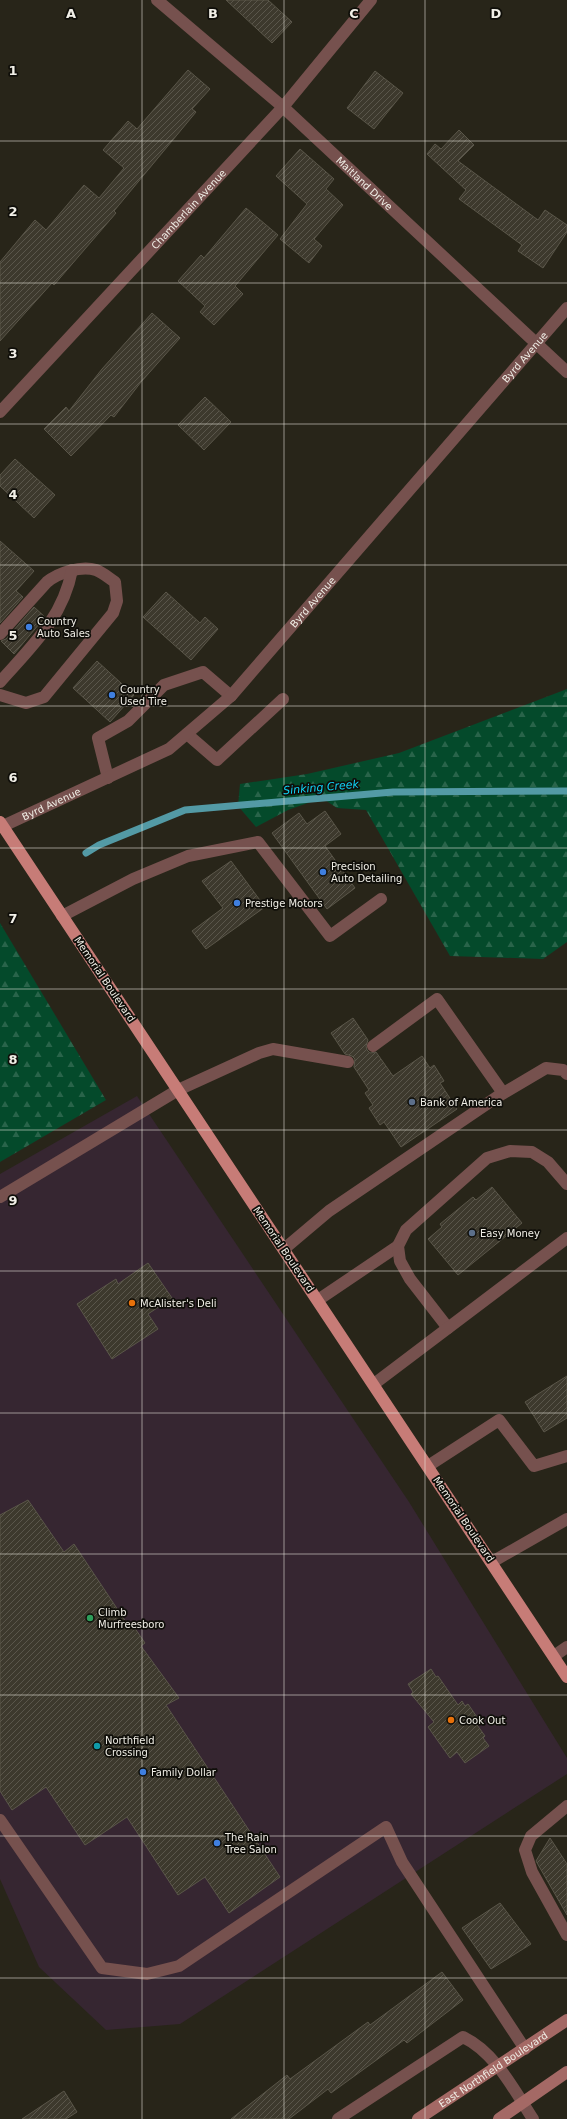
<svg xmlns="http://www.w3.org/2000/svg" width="567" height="2119" viewBox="0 0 567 2119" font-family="'DejaVu Sans',sans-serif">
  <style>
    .commercial { fill: #362631 }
    .forest { fill: url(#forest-firs) }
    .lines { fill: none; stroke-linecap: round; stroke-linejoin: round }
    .stream { stroke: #539aa5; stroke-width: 7 }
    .building { fill: url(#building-hatch); stroke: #5a5649 }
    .lane { stroke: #76514e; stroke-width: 12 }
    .street { stroke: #76514e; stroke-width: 12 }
    .secondary { stroke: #a46965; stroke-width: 12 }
    .primary { stroke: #c77c77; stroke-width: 12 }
    .grid { fill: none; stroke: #f1efe7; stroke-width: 1; stroke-opacity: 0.55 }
    .shop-dot { fill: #3f7fe0; stroke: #0f0e09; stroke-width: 1.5 }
    .service-dot { fill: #5c6f8a; stroke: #0f0e09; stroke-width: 1.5 }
    .food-dot { fill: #e8710a; stroke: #0f0e09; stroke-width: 1.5 }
    .leisure-dot { fill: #2e9e5b; stroke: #0f0e09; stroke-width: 1.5 }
    .culture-dot { fill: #0f9aa8; stroke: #0f0e09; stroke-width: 1.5 }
    .labels { text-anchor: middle; stroke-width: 3.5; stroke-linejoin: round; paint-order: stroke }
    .street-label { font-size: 10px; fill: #f1efe7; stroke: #0f0e09 }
    .poi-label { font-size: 10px; fill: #f1efe7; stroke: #0f0e09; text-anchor: start }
    .water-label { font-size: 11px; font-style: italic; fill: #0fd5f8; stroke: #0f0e09 }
    .grid-label { font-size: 13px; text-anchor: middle; font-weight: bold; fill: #f1efe7; stroke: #0f0e09; stroke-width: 3.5; stroke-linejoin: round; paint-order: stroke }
  </style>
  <defs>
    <pattern id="forest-firs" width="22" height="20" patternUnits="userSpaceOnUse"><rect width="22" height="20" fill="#044a2b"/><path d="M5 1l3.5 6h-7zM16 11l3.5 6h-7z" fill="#29644a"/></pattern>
    <pattern id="building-hatch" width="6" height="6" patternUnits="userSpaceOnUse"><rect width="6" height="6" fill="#3d392d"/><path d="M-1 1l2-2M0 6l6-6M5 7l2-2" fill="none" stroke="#5a564b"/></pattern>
  </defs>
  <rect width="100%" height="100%" fill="#282519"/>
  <path class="commercial" d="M137 1096 409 1502 567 1758V1774L180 2024 106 2030 39 1967 0 1879V1174Z"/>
  <g class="forest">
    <path d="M567 689V942L543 959 450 956 366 810 337 808 322 798 288 810 256 827 238 806 240 784 307 774 399 753Z"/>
    <path d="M0 923 106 1100 0 1162Z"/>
  </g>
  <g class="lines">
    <path class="stream" d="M86 853 99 845 185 810 393 792 567 791"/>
  </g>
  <g class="building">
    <path d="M226 0H268L292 22 272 43Z"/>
    <path d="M188 70 210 89 192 109 196 112 114 211 116 213 91 242 54 285 52 283 0 341V262L35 220 46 230 84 185 99 198 124 168 103 150 128 121 137 129Z"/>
    <path d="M375 71 403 93 374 129 347 108Z"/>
    <path d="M459 130 474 145 458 161 538 220 545 210 567 225V232L543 268 518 251 522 245 459 199 466 190 427 154 435 144 441 149Z"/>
    <path d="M300 149 334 179 326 189 343 205 314 239 322 246 309 263 280 239 307 204 276 176Z"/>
    <path d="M246 208 278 235 235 286 243 294 214 325 200 312 205 306 178 281 201 255 204 258Z"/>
    <path d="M152 313 180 338 141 382 114 417 111 415 71 456 44 429 66 407 69 411 102 369Z"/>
    <path d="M205 397 231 422 204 450 178 425Z"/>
    <path d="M15 459 55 495 34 518 0 486V475Z"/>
    <path d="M0 541 34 571 16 591 23 597 0 623Z"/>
    <path d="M166 592 200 623 205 617 218 629 191 660 143 617Z"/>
    <path d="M34 607 45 617 14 654 1 641 6 639Z"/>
    <path d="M97 661 134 695 110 722 73 688Z"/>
    <path d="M325 811 341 834 325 846 355 888 327 909 272 833 299 813 307 824Z"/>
    <path d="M231 861 265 907 206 949 192 931 223 908 202 881Z"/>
    <path d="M353 1018 368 1040 366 1046 367 1050 370 1053 376 1052 393 1076 422 1056 430 1068 434 1065 444 1081 440 1083 457 1109 401 1147 384 1122 380 1125 369 1108 373 1105 365 1093 369 1090 354 1067 355 1059 352 1056 345 1054 331 1033Z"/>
    <path d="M492 1187 522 1223 458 1275 428 1239 442 1227 440 1224 473 1197 476 1200Z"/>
    <path d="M148 1263 172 1298 148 1314 158 1329 112 1359 77 1304 116 1279 118 1284Z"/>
    <path d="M567 1376V1418L544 1432 525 1402Z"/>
    <path d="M28 1500 64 1552 74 1544 128 1625 132 1624 145 1643 141 1646 179 1698 166 1705 280 1877 229 1913 205 1877 178 1895 127 1817 85 1845 46 1787 12 1810 0 1791V1515Z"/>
    <path d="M431 1669 436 1677 438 1676 458 1705 462 1701 465 1706 468 1704 479 1720 475 1722 485 1736 483 1738 489 1746 465 1763 457 1752 450 1758 428 1727 434 1722 411 1694 413 1692 408 1684Z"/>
    <path d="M550 1838 567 1864V1915L536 1861Z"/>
    <path d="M500 1903 531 1944 491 1969 462 1928Z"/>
    <path d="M442 1972 463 2000 407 2043 404 2040 331 2093 328 2089 289 2119H231L287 2075 290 2079 368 2022 370 2025Z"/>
    <path d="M64 2091 77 2112 66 2119H22Z"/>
  </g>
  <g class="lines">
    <g class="lane">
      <path d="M0 634 47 582C58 573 81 565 96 570 102 572 109 578 115 582L117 601 113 613 44 697 26 703 0 695"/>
      <path d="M0 682C31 647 63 618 72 570"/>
      <path d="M187 734 217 760 283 699"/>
      <path d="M108 778 98 738 128 721 164 685 203 672 231 696"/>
      <path d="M62 916 133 879 188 856 258 842 330 936 381 899"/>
      <path d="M373 1046 437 999 503 1093"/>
      <path d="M0 1197 178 1090 259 1053 273 1049 348 1062"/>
      <path d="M284 1249 329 1211 497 1097 546 1068 563 1070 567 1074"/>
      <path d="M318 1300 398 1246"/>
      <path d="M448 1328 410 1279 400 1261 398 1246 406 1230 487 1158 510 1151 532 1152 548 1162 567 1184"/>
      <path d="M374 1384 567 1238"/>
      <path d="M428 1466 499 1420 534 1466 567 1456"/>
      <path d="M554 1656 567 1647"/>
      <path d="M567 1806 531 1836 525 1850 532 1872 567 1935"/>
      <path d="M0 1820 102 1968 147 1974 179 1966 386 1827 402 1862 525 2049"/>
      <path d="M338 2119 463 2037C495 2052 514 2090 533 2119"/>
    </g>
    <g class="street">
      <path id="s1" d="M157 0 283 107 567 372"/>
      <path id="s2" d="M0 412 283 107 371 0"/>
      <path id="s3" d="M3 826 169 749 231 696 567 308"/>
      <path d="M492 1562 567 1519"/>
    </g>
    <g class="secondary">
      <path id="s4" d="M418 2119 567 2020"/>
      <path d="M499 2119 567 2072"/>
    </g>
    <path class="primary" d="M0 822 567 1677"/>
  </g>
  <path class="grid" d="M142 0V2119M284 0V2119M425 0V2119M0 141H567M0 283H567M0 424H567M0 565H567M0 706H567M0 848H567M0 989H567M0 1130H567M0 1271H567M0 1413H567M0 1554H567M0 1695H567M0 1836H567M0 1978H567"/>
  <g class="shop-dot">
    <circle cx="29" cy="627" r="4"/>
    <circle cx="112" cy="695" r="4"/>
    <circle cx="323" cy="872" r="4"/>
    <circle cx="237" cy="903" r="4"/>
    <circle cx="143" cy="1772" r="4"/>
    <circle cx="217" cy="1843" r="4"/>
  </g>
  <g class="service-dot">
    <circle cx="412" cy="1102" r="4"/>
    <circle cx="472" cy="1233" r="4"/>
  </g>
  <g class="food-dot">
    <circle cx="132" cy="1303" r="4"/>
    <circle cx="451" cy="1720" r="4"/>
  </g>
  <circle class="leisure-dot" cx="90" cy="1618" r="4"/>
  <circle class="culture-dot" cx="97" cy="1746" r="4"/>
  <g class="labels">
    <g class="street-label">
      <text dy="4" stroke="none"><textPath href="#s1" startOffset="277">Maitland Drive</textPath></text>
      <text dy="4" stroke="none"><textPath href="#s2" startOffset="277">Chamberlain Avenue</textPath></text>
      <text dy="4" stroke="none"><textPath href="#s3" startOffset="713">Byrd Avenue</textPath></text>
      <text dy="4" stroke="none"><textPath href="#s3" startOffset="389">Byrd Avenue</textPath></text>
      <text dy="4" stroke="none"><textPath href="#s3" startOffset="53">Byrd Avenue</textPath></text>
      <text transform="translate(105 979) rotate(56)" y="4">Memorial Boulevard</text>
      <text transform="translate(284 1249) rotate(56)" y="4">Memorial Boulevard</text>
      <text transform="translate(464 1519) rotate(56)" y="4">Memorial Boulevard</text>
      <text dy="4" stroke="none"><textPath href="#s4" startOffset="90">East Northfield Boulevard</textPath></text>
    </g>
    <g class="poi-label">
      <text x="37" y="625">Country<tspan x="37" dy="12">Auto Sales</tspan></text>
      <text x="120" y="693">Country<tspan x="120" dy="12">Used Tire</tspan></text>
      <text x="331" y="870">Precision<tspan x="331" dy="12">Auto Detailing</tspan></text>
      <text x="245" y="907">Prestige Motors</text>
      <text x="420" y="1106">Bank of America</text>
      <text x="480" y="1237">Easy Money</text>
      <text x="140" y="1307">McAlister's Deli</text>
      <text x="98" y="1616">Climb<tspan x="98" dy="12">Murfreesboro</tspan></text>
      <text x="459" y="1724">Cook Out</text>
      <text x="105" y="1744">Northfield<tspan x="105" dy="12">Crossing</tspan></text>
      <text x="151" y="1776">Family Dollar</text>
      <text x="225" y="1841">The Rain<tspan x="225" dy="12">Tree Salon</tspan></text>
    </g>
    <g class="water-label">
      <text transform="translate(321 787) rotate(-5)" y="4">Sinking Creek</text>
    </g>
  </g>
  <g class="grid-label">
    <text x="71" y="18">A</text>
    <text x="213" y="18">B</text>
    <text x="354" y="18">C</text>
    <text x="496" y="18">D</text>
    <text x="13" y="75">1</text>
    <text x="13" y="216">2</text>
    <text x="13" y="358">3</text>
    <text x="13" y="499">4</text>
    <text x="13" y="640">5</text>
    <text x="13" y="782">6</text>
    <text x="13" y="923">7</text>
    <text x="13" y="1064">8</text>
    <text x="13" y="1205">9</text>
  </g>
</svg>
